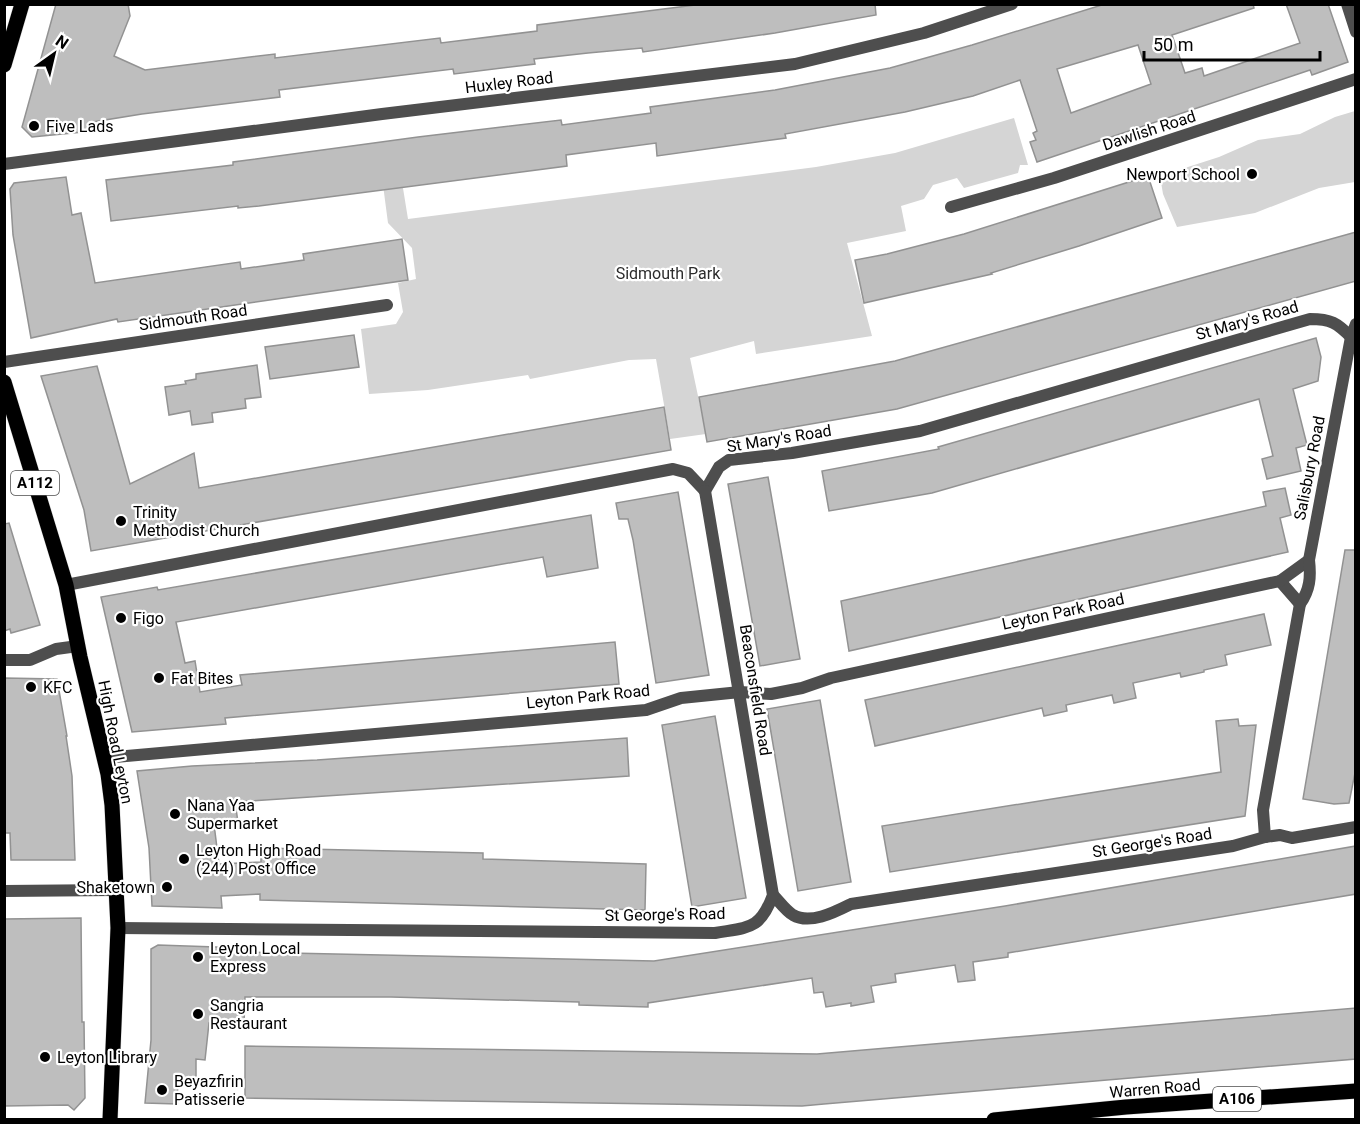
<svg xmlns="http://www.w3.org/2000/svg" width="1360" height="1124" viewBox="0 0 1360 1124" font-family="Roboto,sans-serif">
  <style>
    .green { fill: #d5d5d5 }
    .building { fill: #bebebe; stroke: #929292; stroke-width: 1.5; fill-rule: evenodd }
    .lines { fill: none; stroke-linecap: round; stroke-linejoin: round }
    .primary-casing { stroke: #dbdbdb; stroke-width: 16 }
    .street { stroke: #4e4e4e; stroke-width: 12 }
    .primary { stroke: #000; stroke-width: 15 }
    .poi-dot { fill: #000; stroke: #fff; stroke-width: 2 }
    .labels { text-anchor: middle; stroke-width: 4.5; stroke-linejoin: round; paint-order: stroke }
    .shield { fill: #fff; stroke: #4c4c4c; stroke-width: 1.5 }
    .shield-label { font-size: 15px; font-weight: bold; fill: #000 }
    .street-label { font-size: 16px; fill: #000; stroke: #fff }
    .poi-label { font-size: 16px; fill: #000; stroke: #fff; text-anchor: start }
    .park-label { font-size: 16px; fill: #2c2c2c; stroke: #fff }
  </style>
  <rect width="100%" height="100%" fill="#fff"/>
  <g class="green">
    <path d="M1355 111V182L1319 188 1255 213 1177 227 1163 194 1160 176 1219 157 1258 140 1300 134 1335 117Z"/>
    <path d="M1014 118 1028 165H1020L1018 173 964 188 957 178 933 185 924 199 901 206 906 231 847 243 872 336 756 354 754 341 690 358 706 434 670 439 656 359 629 360 530 379 528 375 428 390 369 394 361 329 396 324 403 312 398 283 416 279 412 248 388 223 378 147 396 145 408 219 816 167 895 153Z"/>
  </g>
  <g class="building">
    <path d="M56 4H128L130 16 114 56 145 70 275 54V58L440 38 441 43 537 31V25L703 4H875L876 15 775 33 643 52 642 48 588 53 534 59 535 64 454 74 453 69 279 90 280 97 142 114 93 122V131L32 137 22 127Z"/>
    <path d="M1105 4H1253L1254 8 1172 35 1185 73 1202 68 1204 76 1300 43 1286 4H1328L1348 62 1312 75 1310 70 1037 162 1030 142 1036 140 1033 133 1037 131 1020 80 973 96 905 112 785 134 786 138 657 156 656 143 566 155 567 166 259 206 238 208V206L111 221 106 180 233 165V162L418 137 561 120 562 125 651 113 650 107 775 90 890 68 972 45ZM1138 45 1151 84 1071 113 1057 69Z"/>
    <path d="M1148 176 1162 218 1079 246 991 273 992 274 864 303 855 260 887 254 964 234Z"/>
    <path d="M66 177 72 215 81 213 95 283 240 262 241 269 304 260 303 254 402 239 408 280 118 322 117 319 31 338 13 235 10 189 14 183Z"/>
    <path d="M1356 232V281L897 409 707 442 699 397 895 361Z"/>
    <path d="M354 335 359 367 270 379 265 347Z"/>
    <path d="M1316 338 1321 357 1318 381 1293 389 1307 445 1296 448 1301 471 1267 479 1262 459 1273 456 1259 399 932 493 829 511 822 471 939 449 938 447Z"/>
    <path d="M257 365 261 397 245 399 246 408 212 413 213 422 192 425 190 411 169 415 165 387 186 384 185 381 196 379V374Z"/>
    <path d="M97 366 130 484 194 453 199 488 664 407 671 450 91 551 84 510 41 376Z"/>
    <path d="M768 477 800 659 760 666 728 484Z"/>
    <path d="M1285 488 1291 515 1280 518 1288 552 849 651 841 601 1266 506 1263 492Z"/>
    <path d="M678 492 709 675 656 683 633 540 628 519H619L616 503Z"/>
    <path d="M591 515 598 568 547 577 543 557 176 622 185 663 195 661 200 692 242 685 240 675 615 642 619 684 225 718 226 724 132 732 101 597 157 587 158 590Z"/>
    <path d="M9 523 40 625 11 633 10 629 4 631V524Z"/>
    <path d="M1345 550H1356V768L1349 803 1334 804 1303 799Z"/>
    <path d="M1264 614 1271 645 1225 655 1227 665 1204 670V672L1181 677 1180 673 1133 683 1136 698 1114 703 1112 695 1066 705 1067 711 1044 716 1042 708 875 746 865 700Z"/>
    <path d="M4 678 57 679 67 736H66L72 776 75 860H11L10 833H4Z"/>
    <path d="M820 700 851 882 798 891 767 709Z"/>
    <path d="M715 716 746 898 692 907 662 725Z"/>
    <path d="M1238 719 1239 726 1256 725 1245 816 890 872 882 826 1221 772 1216 721Z"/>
    <path d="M627 738 629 776 235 802 238 822 214 824 219 864 261 862V848L483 853V859L646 864 645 910 260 900V894L221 896 222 908 152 906 149 848 137 771 192 766 317 760Z"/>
    <path d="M1356 846V894L1008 953V957L973 962 975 980 958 982 955 965 895 974 896 982 871 986 874 1002 851 1006V1003L826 1007 823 992 814 993 812 978 648 1003V1007L579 1005V1002L391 997H245L244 1024 209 1023 205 1060 196 1059V1083L178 1081 177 1104 145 1103 151 1040V949L158 945 245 948V952L654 961 1005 906Z"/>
    <path d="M81 918 82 1022H84L85 1098 74 1110 68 1105 4 1106V919Z"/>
    <path d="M1356 1008V1059L824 1104 802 1106 245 1098V1046L817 1054Z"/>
  </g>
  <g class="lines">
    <g class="primary-casing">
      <g id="primary">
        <path d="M4 65 22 4"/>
        <path d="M4 382 66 585 80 657 108 774 112 805 118 928 110 1120"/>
        <path d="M994 1120 1126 1107 1356 1091"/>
      </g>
    </g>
    <g class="street">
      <path d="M1347 4 1356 32"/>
      <path d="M4 164 382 114 795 64 924 33 1012 4"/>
      <path d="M951 207 1054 178 1356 79"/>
      <path d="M4 362 387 305"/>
      <path d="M705 491 719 467 729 460 792 453 920 431 1310 319C1331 319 1337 323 1351 337"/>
      <path d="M1280 581 1300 604"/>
      <path d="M66 585 673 469 688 473 705 491"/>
      <path d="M4 660H30L56 649 78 646"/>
      <path d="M104 758 646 710 681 698 740 692 771 694 802 688 831 678 1280 581 1309 560"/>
      <path d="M1265 837 1263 810 1300 604C1310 590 1311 577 1309 560L1351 337 1356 324"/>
      <path d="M4 891 115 890"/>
      <path d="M773 895C779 901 785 910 793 915 810 925 835 912 851 904L1233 846 1265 837 1280 835 1292 838 1356 827"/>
      <path d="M118 928 715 933C749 927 760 930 773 895L705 491"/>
    </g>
    <use href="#primary" class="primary"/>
  </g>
  <g class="poi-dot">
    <circle cx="34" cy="126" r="6"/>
    <circle cx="1252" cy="174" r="6"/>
    <circle cx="121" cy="521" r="6"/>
    <circle cx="121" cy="618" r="6"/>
    <circle cx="159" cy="678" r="6"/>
    <circle cx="31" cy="687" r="6"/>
    <circle cx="175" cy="814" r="6"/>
    <circle cx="184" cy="859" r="6"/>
    <circle cx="167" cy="887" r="6"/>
    <circle cx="198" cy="957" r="6"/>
    <circle cx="198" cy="1014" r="6"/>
    <circle cx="45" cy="1057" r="6"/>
    <circle cx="162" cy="1090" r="6"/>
  </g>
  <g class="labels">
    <g class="shield">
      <rect x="11" y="471" width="48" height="24" rx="4.5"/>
      <rect x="1213" y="1087" width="48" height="24" rx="4.5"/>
    </g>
    <g class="shield-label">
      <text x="35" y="488">A112</text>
      <text x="1237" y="1104">A106</text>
    </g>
    <g class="street-label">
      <text transform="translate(509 82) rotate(-7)" y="6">Huxley Road</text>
      <text transform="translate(1149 130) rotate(-18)" y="6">Dawlish Road</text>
      <text transform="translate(193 317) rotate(-8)" y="6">Sidmouth Road</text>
      <text transform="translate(1247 320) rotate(-16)" y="6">St Mary's Road</text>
      <text transform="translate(779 438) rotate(-9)" y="6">St Mary's Road</text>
      <text transform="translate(1309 468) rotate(-79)" y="6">Salisbury Road</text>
      <text transform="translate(1063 611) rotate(-12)" y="6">Leyton Park Road</text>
      <text transform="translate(756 690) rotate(81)" y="6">Beaconsfield Road</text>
      <text transform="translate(588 696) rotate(-6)" y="6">Leyton Park Road</text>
      <text transform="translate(116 742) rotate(79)" y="6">High Road Leyton</text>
      <text transform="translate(1152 842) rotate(-9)" y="6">St George's Road</text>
      <text transform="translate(665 914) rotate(-1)" y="6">St George's Road</text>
      <text transform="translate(1155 1088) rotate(-5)" y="6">Warren Road</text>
    </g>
    <g class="poi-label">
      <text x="46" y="132">Five Lads</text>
      <text x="1240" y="180" text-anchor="end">Newport School</text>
      <text x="133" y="518">Trinity<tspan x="133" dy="18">Methodist Church</tspan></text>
      <text x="133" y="624">Figo</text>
      <text x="171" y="684">Fat Bites</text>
      <text x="43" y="693">KFC</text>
      <text x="187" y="811">Nana Yaa<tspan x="187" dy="18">Supermarket</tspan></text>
      <text x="196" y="856">Leyton High Road<tspan x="196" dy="18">(244) Post Office</tspan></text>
      <text x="155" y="893" text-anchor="end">Shaketown</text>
      <text x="210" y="954">Leyton Local<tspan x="210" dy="18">Express</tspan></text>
      <text x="210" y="1011">Sangria<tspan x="210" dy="18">Restaurant</tspan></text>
      <text x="57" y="1063">Leyton Library</text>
      <text x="174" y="1087">Beyazfirin<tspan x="174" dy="18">Patisserie</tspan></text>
    </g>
    <g class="park-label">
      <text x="668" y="279">Sidmouth Park</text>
    </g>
  </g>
  <rect width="1360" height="1124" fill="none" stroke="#000000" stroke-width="12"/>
  <g transform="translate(54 54) rotate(34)" stroke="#ffffff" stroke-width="4.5" paint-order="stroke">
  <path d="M0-4.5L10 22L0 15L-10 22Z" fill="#000000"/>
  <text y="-9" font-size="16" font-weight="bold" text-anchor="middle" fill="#000000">N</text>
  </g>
  <path d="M1144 51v9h176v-9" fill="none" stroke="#000000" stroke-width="3"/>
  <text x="1153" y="51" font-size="18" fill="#000000" stroke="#ffffff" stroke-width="4.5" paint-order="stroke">50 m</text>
</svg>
